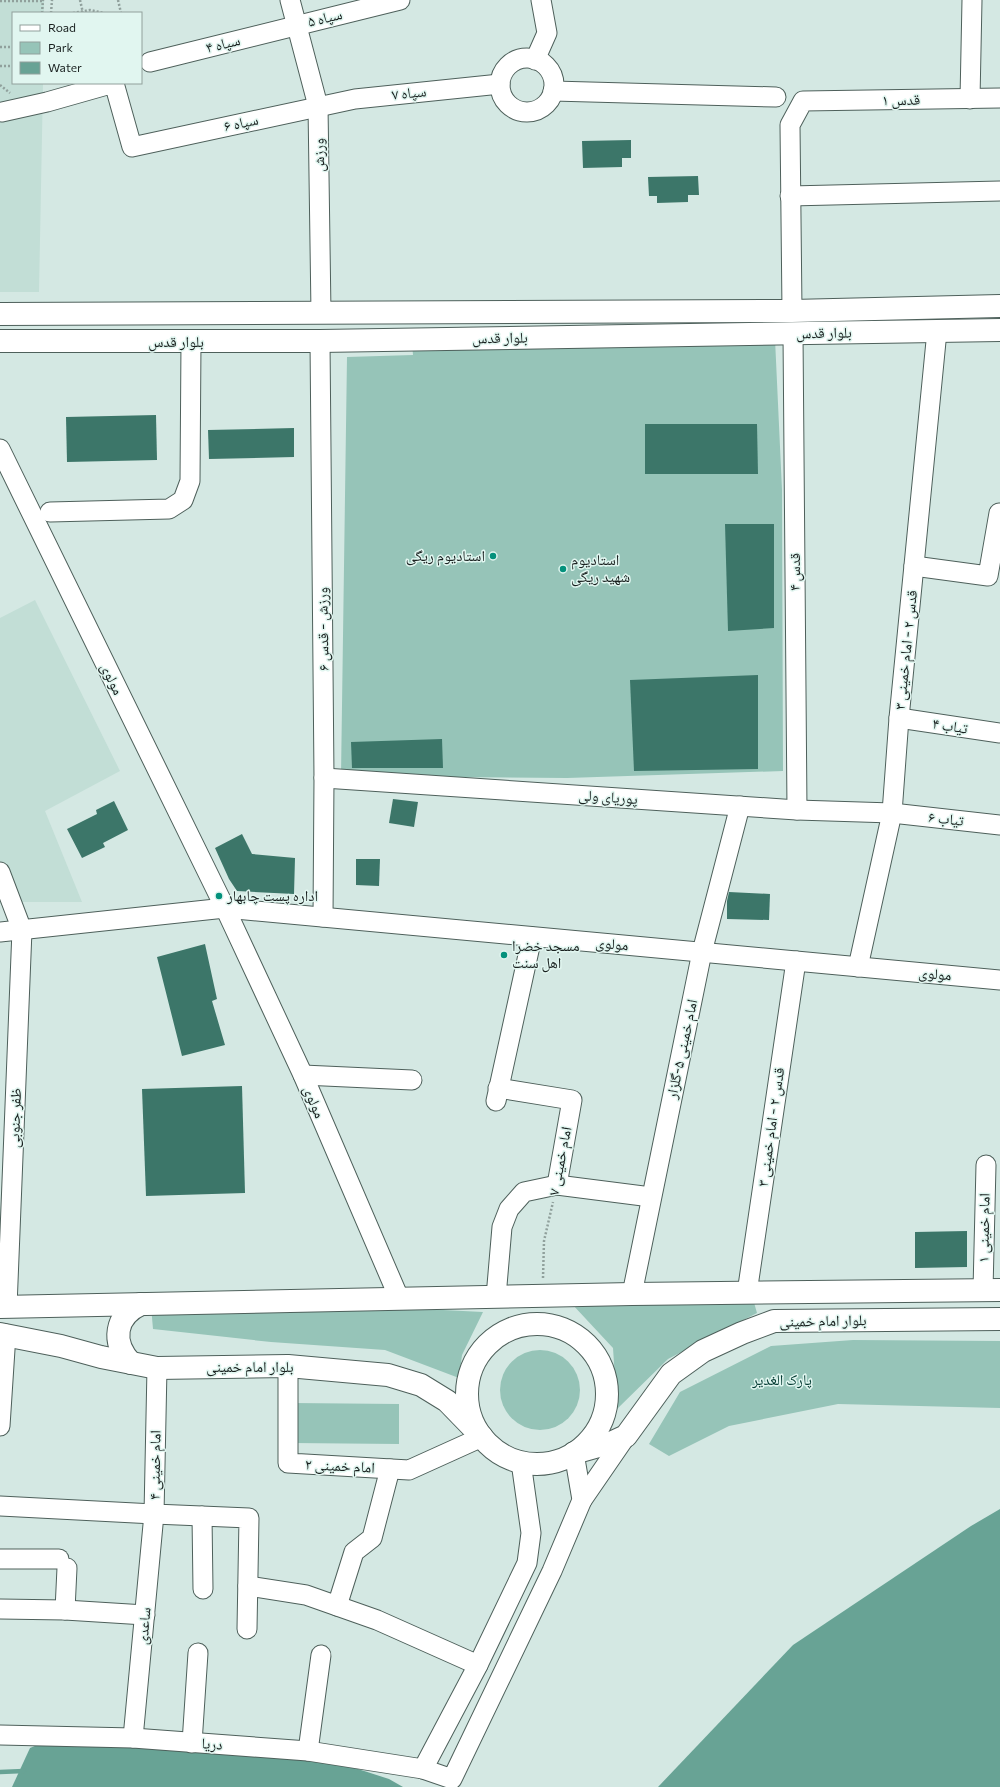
<svg xmlns="http://www.w3.org/2000/svg" width="1000" height="1787" viewBox="0 0 1000 1787" font-family="Commissioner,'Noto Naskh Arabic',sans-serif">
  <style>
    .built { fill: #c2ded6 }
    .green { fill: #96c4b8 }
    .water { fill: #68a395 }
    .lines { fill: none; stroke-linecap: round; stroke-linejoin: round }
    .stream { stroke: #68a395; stroke-width: 4.5 }
    .building { fill: #3c7669 }
    .minor-casing { stroke: #4e605b; stroke-width: 21 }
    .major-casing { stroke: #4e605b; stroke-width: 24 }
    .path { stroke: #90a09c; stroke-width: 2.5; stroke-dasharray: 2 2; stroke-linecap: butt }
    .minor { stroke: #fff; stroke-width: 19 }
    .major { stroke: #fff; stroke-width: 22 }
    .poi-dot { fill: #04917c; stroke: #e1f6f0; stroke-width: 1.5 }
    .labels { text-anchor: middle; stroke-width: 3; stroke-linejoin: round; paint-order: stroke }
    .street-label { font-size: 15px; fill: #19201f; stroke: #e1f6f0 }
    .poi-label { font-size: 15px; fill: #19201f; stroke: #e1f6f0; text-anchor: start }
    .park-label { font-size: 15px; fill: #023a31; stroke: #e1f6f0 }
  </style>
  <rect width="100%" height="100%" fill="#d4e8e3"/>
  <g class="built">
    <path d="M0 0H44V13H13V83H43L39 292H0Z"/>
    <path d="M35 600 120 771 45 811 82 902H10L0 904V618Z"/>
  </g>
  <g class="green">
    <path d="M775 339 782 490 783 771 567 778 341 776 347 357 413 355 412 343Z"/>
    <path d="M753 1299 757 1313 668 1359 616 1410 610 1407 615 1378 613 1348 572 1304Z"/>
    <path d="M151 1306 383 1307 483 1312 462 1355 459 1378 385 1350 271 1342 153 1329Z"/>
    <path d="M853 1340 1000 1341V1408L838 1404 729 1426 669 1456 649 1444 680 1392 771 1346Z"/>
    <circle cx="540" cy="1390" r="40"/>
    <path d="M292 1403 399 1404V1444L292 1443Z"/>
  </g>
  <g class="water">
    <path d="M1000 1509V1787H658L793 1645 971 1526Z"/>
    <path d="M54 1738 333 1761 389 1779 403 1787H12L30 1748Z"/>
  </g>
  <g class="lines">
    <path class="stream" d="M0 1772 24 1771"/>
  </g>
  <g class="building">
    <path d="M631 140V158H622V167L583 168 582 141Z"/>
    <path d="M698 176 699 195H688V202L657 203V196H649L648 177Z"/>
    <path d="M156 415 157 460 67 462 66 417Z"/>
    <path d="M645 424H757L758 474H645Z"/>
    <path d="M294 428V457L209 459 208 430Z"/>
    <path d="M725 524H774V628L728 631Z"/>
    <path d="M758 675V769L634 771 630 680Z"/>
    <path d="M442 739 443 768H352L351 742Z"/>
    <path d="M393 799 418 802 414 827 389 823Z"/>
    <path d="M114 801 128 830 103 843 105 847 82 858 67 829 97 814 96 810Z"/>
    <path d="M242 834 252 854 295 858 294 894 237 891 229 879 215 848Z"/>
    <path d="M356 859H380L379 886 356 885Z"/>
    <path d="M729 892 770 894 769 920 727 919V901Z"/>
    <path d="M205 944 217 999 212 1001 225 1045 182 1056 157 957Z"/>
    <path d="M242 1086 245 1193 146 1196 142 1089Z"/>
    <path d="M967 1231V1267L915 1268V1232Z"/>
  </g>
  <g class="lines">
    <g class="minor-casing">
      <g id="minor">
        <path d="M290 0 318 106 321 313"/>
        <circle cx="527" cy="85" r="27"/>
        <path d="M535 60 547 33 541 0"/>
        <path d="M150 62 400 0"/>
        <path d="M553 91 776 97"/>
        <path d="M970 99 972 0"/>
        <path d="M2 112 47 102 114 83 132 147 355 99 500 84"/>
        <path d="M790 196 1000 191"/>
        <path d="M792 311 790 125 803 101 1000 98"/>
        <path d="M793 334 797 810"/>
        <path d="M320 341 324 778 323 917"/>
        <path d="M0 449 225 908 303 1075 399 1298"/>
        <path d="M50 512 169 509 183 500 190 481 191 342"/>
        <path d="M914 566 988 576 999 513"/>
        <path d="M899 718 1000 733"/>
        <path d="M324 778 797 810 892 813 1000 825"/>
        <path d="M0 872 22 930 7 1307"/>
        <path d="M0 932 225 908 1000 980"/>
        <path d="M858 967 892 813 899 718 937 331"/>
        <path d="M303 1075 412 1080"/>
        <path d="M498 1088 572 1100 557 1185"/>
        <path d="M496 1101 532 937"/>
        <path d="M983 1290 986 1165"/>
        <path d="M747 1293 796 961"/>
        <path d="M632 1294 702 952 740 806"/>
        <path d="M496 1297 502 1227 509 1209 524 1192 557 1185 651 1197"/>
        <path d="M288 1366V1463L409 1470 482 1437"/>
        <path d="M157 1368 154 1514 249 1518 247 1629"/>
        <path d="M0 1426 6 1334"/>
        <path d="M582 1500 626 1436"/>
        <path d="M0 1506 154 1514 133 1738"/>
        <path d="M202 1516 203 1589"/>
        <path d="M0 1559H59"/>
        <path d="M248 1586 306 1595 377 1620 478 1665"/>
        <path d="M337 1606 354 1552 372 1538 390 1469"/>
        <path d="M0 1609 65 1610 145 1615"/>
        <path d="M65 1610 67 1568"/>
        <path d="M0 1735 133 1738 308 1751 423 1769 452 1779 552 1571 582 1500 574 1453"/>
        <path d="M192 1743 198 1653"/>
        <path d="M308 1751 321 1655"/>
        <path d="M423 1769 478 1665 527 1563 531 1533 521 1462"/>
      </g>
    </g>
    <g class="major-casing">
      <g id="major">
        <path d="M0 314 792 311 1000 306"/>
        <path d="M0 341H320L1000 330"/>
        <path d="M0 1307 632 1294 1000 1290"/>
        <circle cx="537" cy="1394" r="70"/>
        <path d="M0 1334 61 1346 101 1357 157 1368 288 1366 388 1375 421 1385 447 1401 482 1437"/>
        <path d="M131 1363C111 1342 115 1316 141 1304"/>
        <path d="M574 1453 613 1442 626 1436 671 1374 703 1351 742 1333 774 1321 1000 1319"/>
      </g>
    </g>
    <g class="path">
      <path d="M80 0 83 13"/>
      <path d="M118 0 121 13"/>
      <path d="M0 1H42"/>
      <path d="M42 13 43 0"/>
      <path d="M51 13 52 0"/>
      <path d="M73 13 90 10 104 13"/>
      <path d="M0 47H13"/>
      <path d="M0 66H13"/>
      <path d="M0 85 10 93"/>
      <path d="M543 1278 544 1241 553 1202"/>
    </g>
    <use href="#minor" class="minor"/>
    <use href="#major" class="major"/>
  </g>
  <g class="poi-dot">
    <circle cx="493" cy="556" r="4"/>
    <circle cx="563" cy="569" r="4"/>
    <circle cx="219" cy="896" r="4"/>
    <circle cx="504" cy="955" r="4"/>
  </g>
  <g class="labels">
    <g class="street-label">
      <text transform="translate(325 18) rotate(-14)" y="5">سپاه ۵</text>
      <text transform="translate(223 44) rotate(-14)" y="5">سپاه ۴</text>
      <text transform="translate(409 93) rotate(-6)" y="5">سپاه ۷</text>
      <text transform="translate(901 100) rotate(-1)" y="5">قدس ۱</text>
      <text transform="translate(241 123) rotate(-12)" y="5">سپاه ۶</text>
      <text transform="translate(319 155) rotate(-91)" y="5">ورزش</text>
      <text transform="translate(824 333) rotate(-1)" y="5">بلوار قدس</text>
      <text transform="translate(500 338) rotate(-1)" y="5">بلوار قدس</text>
      <text x="176" y="347">بلوار قدس</text>
      <text transform="translate(795 572) rotate(-90)" y="5">قدس ۴</text>
      <text transform="translate(323 629) rotate(-91)" y="5">ورزش - قدس ۶</text>
      <text transform="translate(906 650) rotate(-84)" y="5">قدس ۲ - امام خمینی ۳</text>
      <text transform="translate(112 679) rotate(64)" y="5">مولوی</text>
      <text transform="translate(950 726) rotate(9)" y="5">تیاب ۴</text>
      <text transform="translate(608 797) rotate(4)" y="5">پوریای ولی</text>
      <text transform="translate(946 819) rotate(6)" y="5">تیاب ۶</text>
      <text transform="translate(612 944) rotate(5)" y="5">مولوی</text>
      <text transform="translate(935 974) rotate(5)" y="5">مولوی</text>
      <text transform="translate(682 1049) rotate(-78)" y="5">امام خمینی ۵-گلزار</text>
      <text transform="translate(314 1102) rotate(67)" y="5">مولوی</text>
      <text transform="translate(15 1118) rotate(-88)" y="5">ظفر جنوبی</text>
      <text transform="translate(771 1127) rotate(-82)" y="5">قدس ۲ - امام خمینی ۳</text>
      <text transform="translate(560 1161) rotate(-79)" y="5">امام خمینی ۷</text>
      <text transform="translate(984 1228) rotate(-89)" y="5">امام خمینی ۱</text>
      <text transform="translate(823 1321) rotate(-1)" y="5">بلوار امام خمینی</text>
      <text x="250" y="1372">بلوار امام خمینی</text>
      <text transform="translate(155 1465) rotate(-89)" y="5">امام خمینی ۴</text>
      <text transform="translate(340 1466) rotate(3)" y="5">امام خمینی ۲</text>
      <text transform="translate(144 1626) rotate(-85)" y="5">ساعدی</text>
      <text transform="translate(212 1744) rotate(4)" y="5">دریا</text>
    </g>
    <g class="poi-label">
      <text x="485" y="561" text-anchor="end">استادیوم ریگی</text>
      <text x="571" y="565">استادیوم<tspan x="571" dy="17">شهید ریگی</tspan></text>
      <text x="227" y="901">اداره پست چابهار</text>
      <text x="512" y="951">مسجد خضرا<tspan x="512" dy="17">اهل سنت</tspan></text>
    </g>
    <g class="park-label">
      <text x="782" y="1385">پارک الغدیر</text>
    </g>
  </g>
  <rect x="12" y="12" width="130" height="72" fill="#e1f6f0" stroke="#91a09c"/>
  <rect x="20" y="25" width="20" height="6" fill="#ffffff" stroke="#91a09c"/>
  <text x="48" y="32" font-size="12" fill="#19201f">Road</text>
  <rect x="20" y="42" width="20" height="12" fill="#96c4b8" stroke="#91a09c"/>
  <text x="48" y="52" font-size="12" fill="#19201f">Park</text>
  <rect x="20" y="62" width="20" height="12" fill="#68a395" stroke="#91a09c"/>
  <text x="48" y="72" font-size="12" fill="#19201f">Water</text>
</svg>
